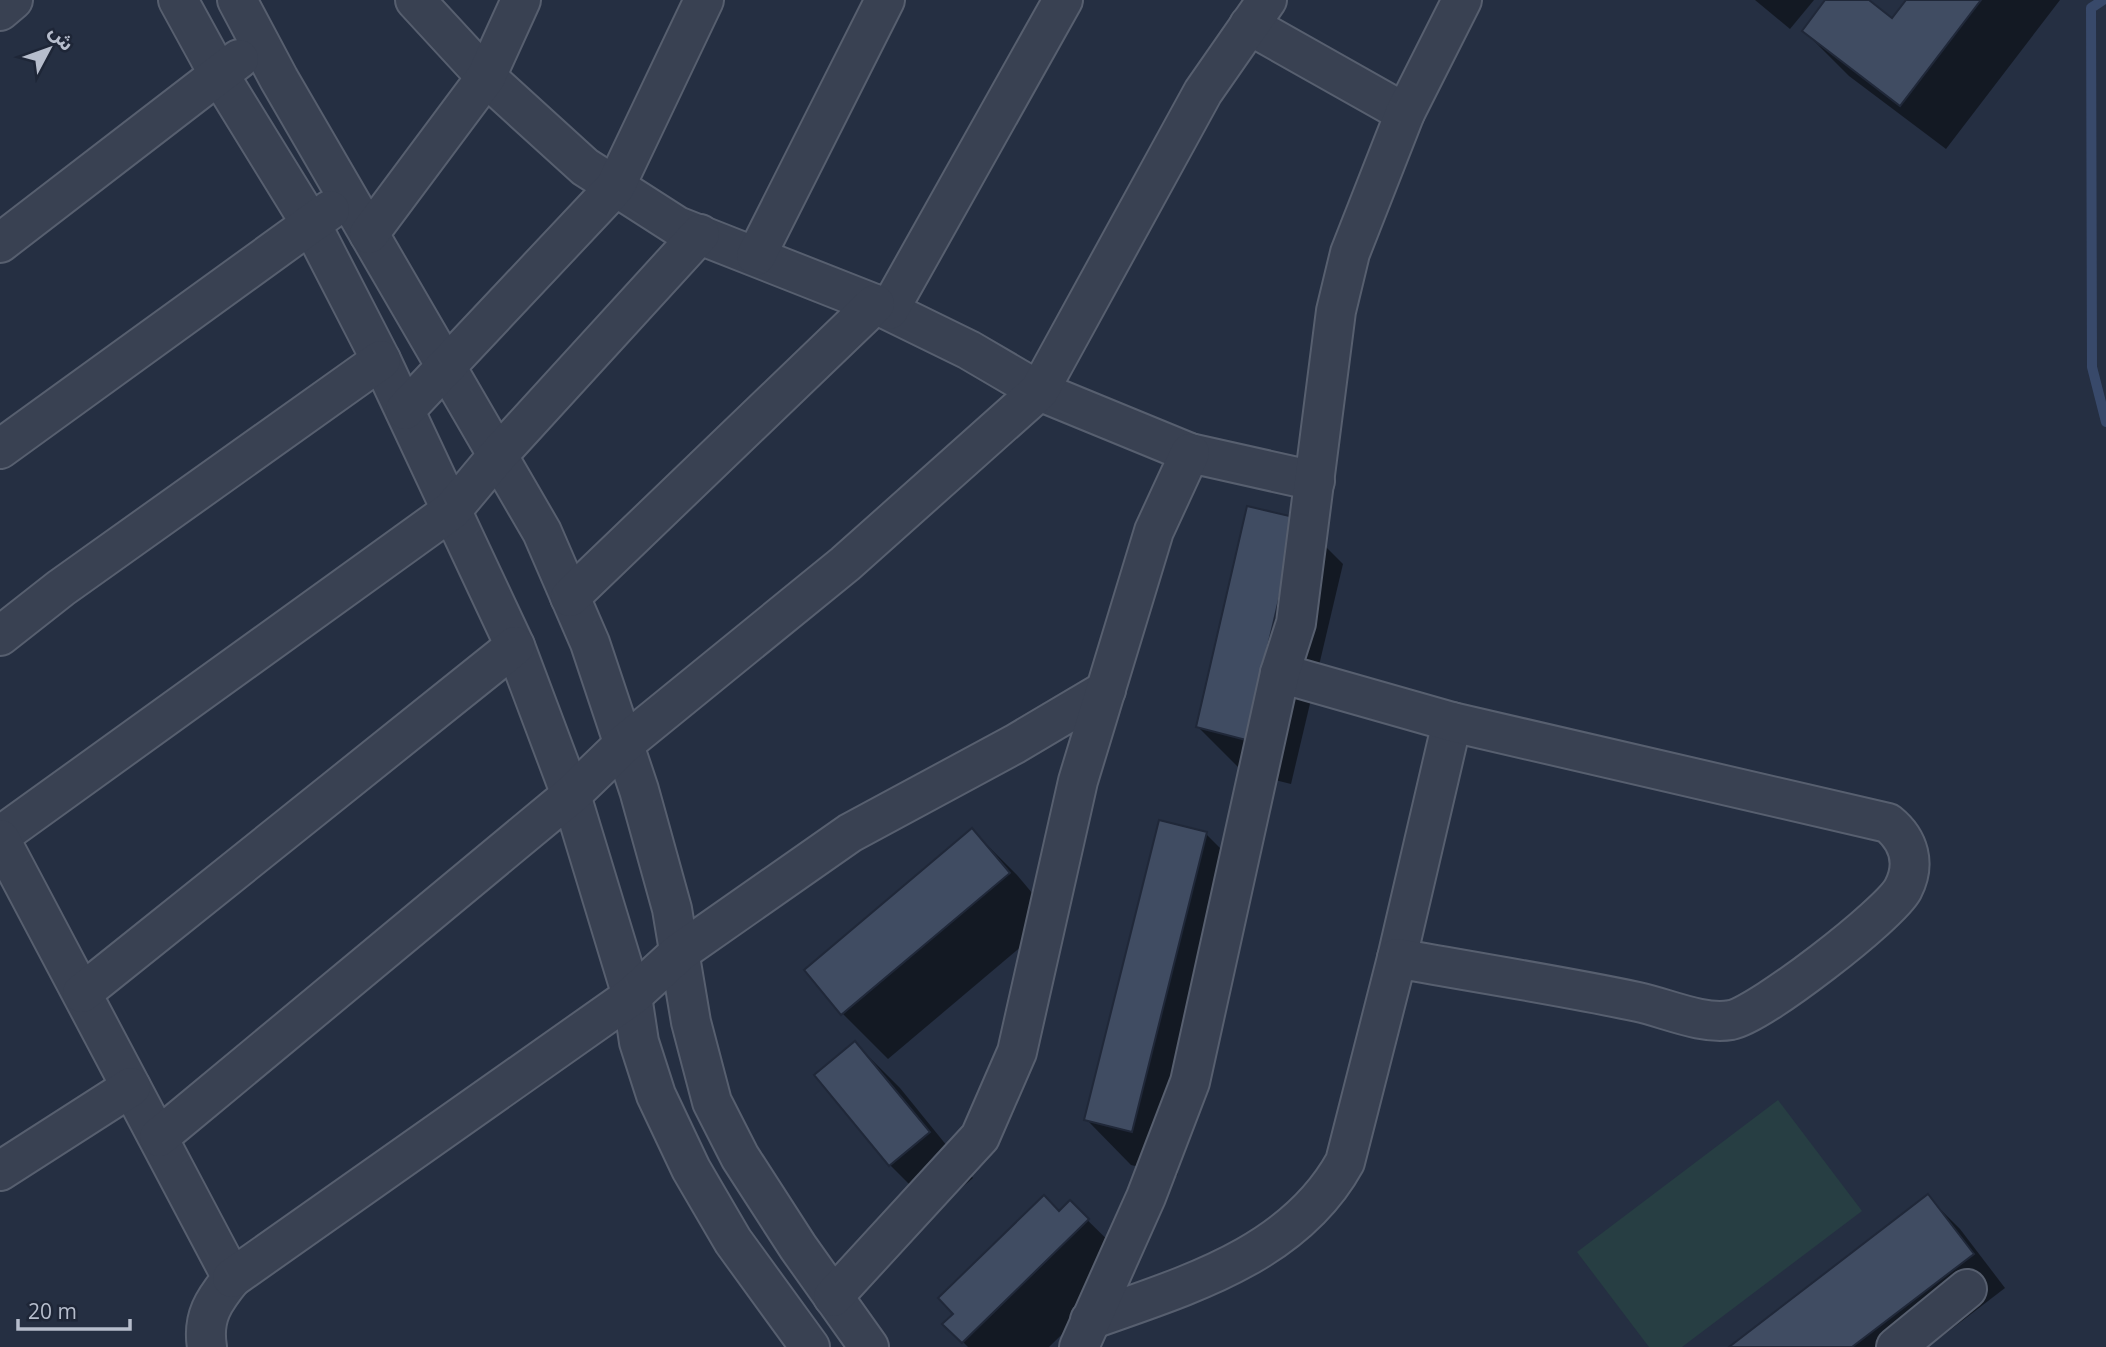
<svg xmlns="http://www.w3.org/2000/svg" width="2106" height="1347" viewBox="0 0 2106 1347" font-family="'Open Sans','Noto Sans Arabic',sans-serif">
  <style>
    .green { fill: #273e43 }
    .shadow { fill: #0007 }
    .lines { fill: none; stroke-linecap: round; stroke-linejoin: round }
    .stream { stroke: #38496a; stroke-width: 10 }
    .building { fill: #404c62; stroke: #202839; stroke-width: 2 }
    .minor-casing { stroke: #575f6f; stroke-width: 42 }
    .minor { stroke: #394152; stroke-width: 38 }
  </style>
  <rect width="100%" height="100%" fill="#252f42"/>
  <path class="green" d="M1778 1100 1862 1211 1682 1347H1649L1577 1252Z"/>
  <g class="shadow">
    <path d="M1755 0H1814L1790 29Z"/>
    <path d="M1828 0H1867L1893 20 1908 0H2060L1946 149 1849 76 1804 31Z"/>
    <path d="M1298 519 1343 564 1291 784 1243 772 1198 727Z"/>
    <path d="M972 830 1017 875 1054 919 888 1059 843 1014 806 970Z"/>
    <path d="M1206 834 1251 879 1177 1176 1131 1165 1086 1119Z"/>
    <path d="M855 1043 900 1088 973 1178 935 1210 890 1165Z"/>
    <path d="M1927 1196 1960 1229 2005 1288 1928 1347H1731Z"/>
    <path d="M1070 1203 1133 1265 1049 1347H968L945 1324Z"/>
  </g>
  <g class="lines">
    <path class="stream" d="M2103 0 2091 8 2092 367 2106 422"/>
  </g>
  <g class="building">
    <path d="M1825 0H1869L1892 18 1906 0H1981L1900 106 1802 31Z"/>
    <path d="M1247 506 1298 518 1246 740 1196 727Z"/>
    <path d="M1159 820 1207 832 1132 1132 1084 1120Z"/>
    <path d="M972 828 1010 873 841 1015 804 970Z"/>
    <path d="M855 1041 930 1132 889 1166 814 1075Z"/>
    <path d="M1928 1194 1974 1254 1852 1347H1729Z"/>
    <path d="M1044 1195 1059 1211 1070 1200 1089 1219 962 1343 942 1324 953 1314 938 1298Z"/>
  </g>
  <g class="lines">
    <g class="minor-casing">
      <g id="minor">
        <path d="M178 0 218 73 311 224 381 360 515 646 571 795 632 996 639 1042 656 1095 691 1169 733 1241 810 1347"/>
        <path d="M237 0 279 79 542 532 590 643 639 790 672 909 691 1022 712 1102 740 1157 798 1247 869 1347"/>
        <path d="M415 0 486 77 585 167 677 226 875 304 969 350 1039 391 1190 453 1315 481"/>
        <path d="M0 11 13 0"/>
        <path d="M1249 25 1405 113"/>
        <path d="M369 234 486 77 521 0"/>
        <path d="M0 243 239 59"/>
        <path d="M756 256 885 0"/>
        <path d="M889 310 1063 0"/>
        <path d="M405 410 615 187 704 0"/>
        <path d="M0 449 330 210"/>
        <path d="M570 597 875 304"/>
        <path d="M0 636 61 588 381 360"/>
        <path d="M0 836 452 510 498 455 700 234"/>
        <path d="M0 839 232 1278C214 1300 202 1317 207 1347"/>
        <path d="M1397 958 1452 722"/>
        <path d="M82 993 515 646"/>
        <path d="M159 1137 571 795 624 744 845 564 1039 391 1203 92 1267 0"/>
        <path d="M0 1171 131 1087"/>
        <path d="M232 1278 632 996 680 952 850 833 1015 744 1106 690"/>
        <path d="M833 1297 980 1137 1017 1052 1078 781 1154 531 1190 453"/>
        <path d="M1090 1320C1185 1286 1293 1256 1345 1162L1397 958C1477 973 1558 985 1638 1002 1666 1008 1702 1025 1731 1020 1761 1014 1889 915 1903 889 1916 864 1909 840 1888 823L1452 722 1280 673"/>
        <path d="M1079 1347 1146 1197 1190 1082 1280 673 1296 623 1336 311 1350 253 1405 113 1462 0"/>
        <path d="M1896 1347 1967 1289"/>
      </g>
    </g>
    <use href="#minor" class="minor"/>
  </g>
  <g transform="translate(49 49) rotate(49)" stroke="#1e2637" stroke-width="5" paint-order="stroke">
  <path d="M0-5L12 26L0 18L-12 26Z" fill="#b6bdcc"/>
  <text y="-10" font-size="19" font-weight="bold" text-anchor="middle" fill="#b6bdcc">ش</text>
  </g>
  <path d="M18 1319v10h112v-10" fill="none" stroke="#b6bdcc" stroke-width="3.5"/>
  <text x="28" y="1319" font-size="21" fill="#b6bdcc" stroke="#1e2637" stroke-width="5" paint-order="stroke">20 m</text>
</svg>
